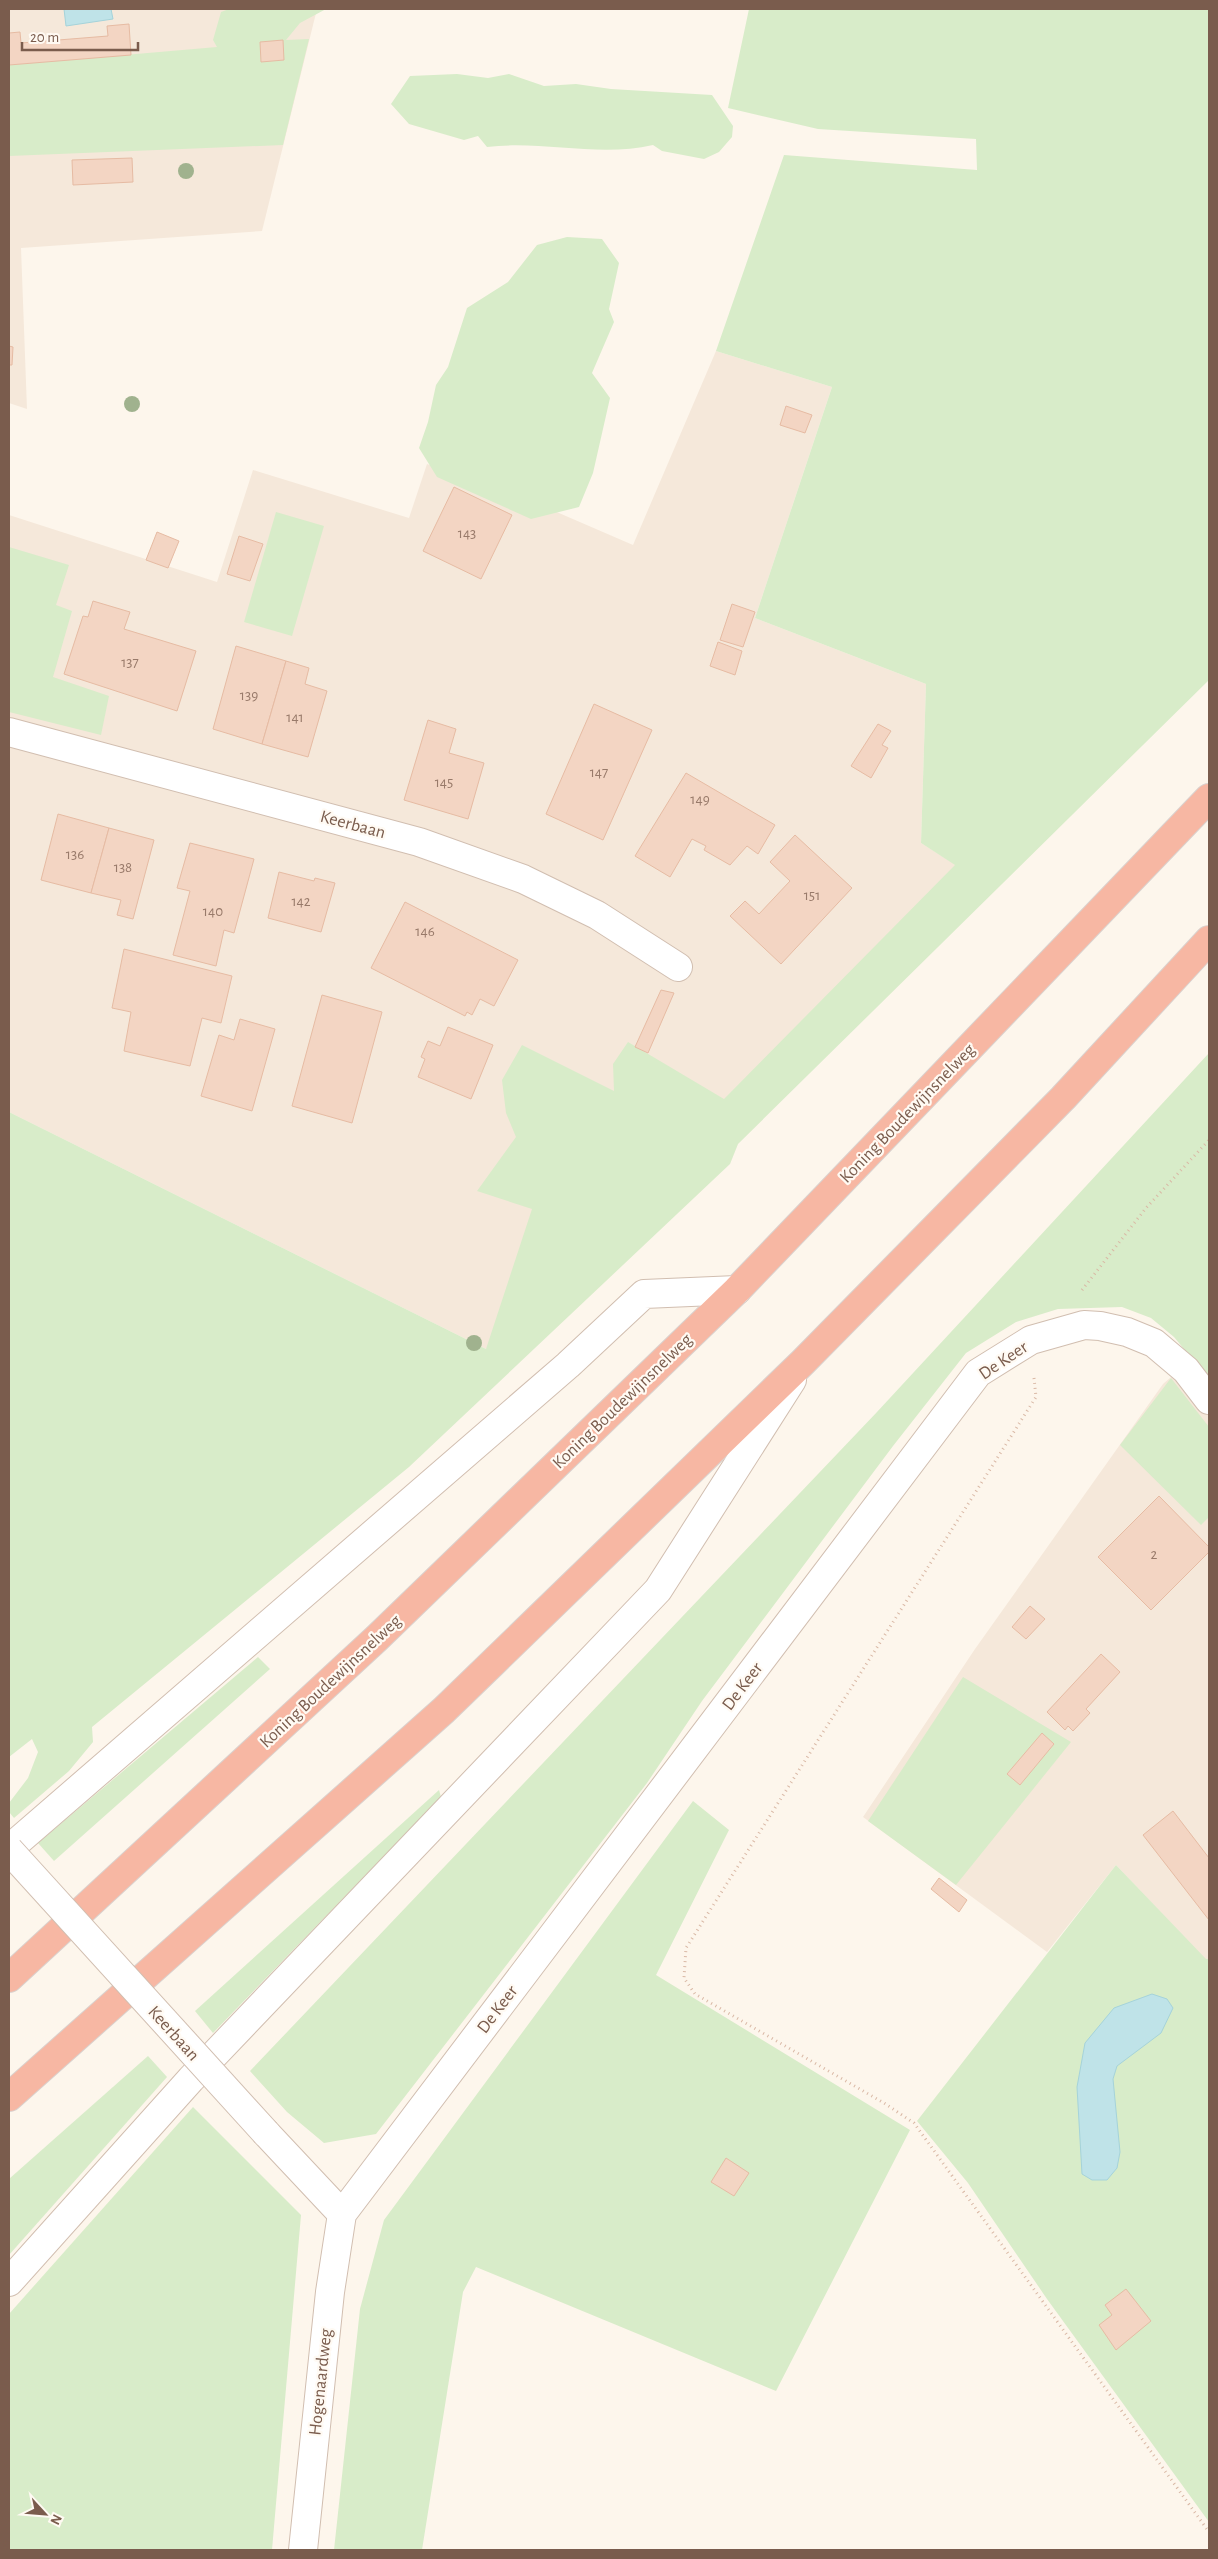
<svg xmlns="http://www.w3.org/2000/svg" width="1218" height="2559" viewBox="0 0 1218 2559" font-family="'Alegreya Sans',sans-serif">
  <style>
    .residential { fill: #f5e8da }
    .green { fill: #d8ecc9 }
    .water { fill: #bfe3e8; stroke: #a5d3da }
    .building { fill: #f3d5c3; stroke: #e6bba3 }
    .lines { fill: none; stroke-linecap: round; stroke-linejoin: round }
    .minor-casing { stroke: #d1beb0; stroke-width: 30 }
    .highway-casing { stroke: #dad1cd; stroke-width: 30 }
    .path { stroke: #d9b8a5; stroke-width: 3; stroke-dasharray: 1 4; stroke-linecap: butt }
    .minor { stroke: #fff; stroke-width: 28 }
    .highway { stroke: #f7b7a3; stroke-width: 28 }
    .minor-bridge-casing { stroke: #d1beb0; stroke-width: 30; stroke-linecap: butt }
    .minor-bridge { stroke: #fff; stroke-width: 28 }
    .tree { fill: #a0b28e }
    .labels { text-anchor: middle; stroke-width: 4.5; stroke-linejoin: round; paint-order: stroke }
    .number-label { font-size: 15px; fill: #987a6a }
    .street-label { font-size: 18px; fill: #7a5c4d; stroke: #fffaf3 }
  </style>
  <rect width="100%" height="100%" fill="#fdf6ec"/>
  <g class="residential">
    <path d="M9 9H317L262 231 21 248 27 409 9 403Z"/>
    <path d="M716 351 832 387 755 618 926 684 921 843 956 865 486 1349 9 1112V515L217 582 253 470 409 518 427 464 552 510 633 545Z"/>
    <path d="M1193 1358 1209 1379V1959L1206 1960 1116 1865 1047 1952 863 1817 975 1649 1163 1384Z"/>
  </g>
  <g class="green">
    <path d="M229 9H326L300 23 286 40 309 39 283 145 9 156V65L217 47 213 40 221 12Z"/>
    <path d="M749 9H1209V680L738 1144 730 1164 409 1467 92 1727 93 1742 69 1771 14 1818 9 1812V1803L28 1778 38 1752 32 1739 9 1757V1112L486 1349 532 1209 477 1191 516 1137 506 1113 502 1080 522 1045 614 1091 613 1064 628 1042 724 1099 955 865 921 843 926 684 755 618 832 387 716 351 784 155 977 170 976 139 818 129 728 108Z"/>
    <path d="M457 74 488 78 509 74 544 86 576 84 611 89 712 95 733 126 732 137 719 152 704 159 662 151 653 145C599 158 542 140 487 147L478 136 464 140 409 124 391 104 410 76Z"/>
    <path d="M567 237 602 239 619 263 609 309 614 322 592 373 610 398 593 473 579 507 531 519 437 477 419 448 428 422 436 385 448 367 467 308 508 282 537 245Z"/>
    <path d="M276 512 324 526 292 636 244 622Z"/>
    <path d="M9 547 69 565 56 605 72 611 53 677 109 696 101 735 9 712Z"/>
    <path d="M1209 1053V1379L1174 1337 1151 1318 1122 1307 1058 1309 1016 1322 966 1353 893 1446 702 1701 647 1783 376 2134 324 2143 287 2112 250 2071 877 1412Z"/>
    <path d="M1171 1378 1209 1427V1517L1201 1525 1120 1445Z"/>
    <path d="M258 1657 270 1669 54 1861 38 1843Z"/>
    <path d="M963 1677 1071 1742 956 1885 868 1821Z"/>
    <path d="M439 1790 441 1797 213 2033 195 2011Z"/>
    <path d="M693 1801 729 1830 656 1975 910 2130 776 2391 476 2267 463 2292 422 2550H334L360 2309 384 2220Z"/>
    <path d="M1116 1865 1206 1959H1209V2522L1047 2299 968 2183 917 2121Z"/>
    <path d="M148 2056 167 2077 9 2255V2179Z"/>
    <path d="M193 2107 301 2215 272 2550H9V2314Z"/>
  </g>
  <g class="water">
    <path d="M64 9H111L113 19 66 26Z"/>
    <path d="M1152 1994 1167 1999 1173 2008 1161 2033 1117 2066 1113 2079 1120 2152 1117 2168 1107 2180H1092L1082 2174 1077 2087 1085 2043 1114 2008Z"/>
  </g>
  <g class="building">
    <path d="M129 24 131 55 9 65V33L20 32 21 43 108 36 107 26Z"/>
    <path d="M283 40 284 60 261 62 260 42Z"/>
    <path d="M132 158 133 182 73 185 72 160Z"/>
    <path d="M9 346 13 347 12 365H9Z"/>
    <path d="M786 406 812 415 805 433 780 425Z"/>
    <path d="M454 487 512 515 481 579 423 551Z"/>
    <path d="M157 532 179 541 168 568 146 560Z"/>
    <path d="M239 536 263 544 250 581 227 574Z"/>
    <path d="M93 601 130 612 124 629 196 651 177 711 64 674 83 616 88 617Z"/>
    <path d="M732 604 755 612 743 647 720 640Z"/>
    <path d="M718 642 742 651 735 675 710 666Z"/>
    <path d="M236 646 286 661 262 744 213 729Z"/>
    <path d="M286 661 309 668 305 684 327 691 308 757 262 744Z"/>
    <path d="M594 704 652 730 603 840 546 814Z"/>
    <path d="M428 720 456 729 449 753 484 763 468 819 404 800Z"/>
    <path d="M878 724 891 731 882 745 888 748 871 778 851 766Z"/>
    <path d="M686 773 775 825 758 854 747 846 730 865 704 850 706 846 692 839 670 877 635 856Z"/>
    <path d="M58 814 109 828 91 893 41 880Z"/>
    <path d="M109 828 154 840 133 919 117 915 121 900 91 893Z"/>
    <path d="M795 835 852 888 781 964 730 916 745 901 759 914 790 881 770 862Z"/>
    <path d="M190 843 254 859 234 933 224 930 216 966 173 955 190 891 177 888Z"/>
    <path d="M279 872 314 881 315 878 335 883 321 932 268 918Z"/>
    <path d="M405 902 518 960 494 1006 480 999 472 1015 467 1012 465 1016 371 968Z"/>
    <path d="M124 949 232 976 221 1023 202 1018 190 1066 124 1051 131 1012 112 1008Z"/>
    <path d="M661 990 674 993 648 1053 635 1047Z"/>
    <path d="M322 995 382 1012 352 1123 292 1106Z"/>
    <path d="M240 1019 275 1029 252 1111 201 1096 219 1035 234 1040Z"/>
    <path d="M448 1027 493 1045 471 1099 418 1077 425 1059 421 1057 428 1041 440 1046Z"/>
    <path d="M1159 1496 1209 1547V1552L1151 1610 1098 1557Z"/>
    <path d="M1030 1606 1045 1619 1026 1639 1012 1627Z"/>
    <path d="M1101 1654 1120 1672 1086 1709 1090 1713 1073 1731 1068 1726 1065 1730 1047 1712Z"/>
    <path d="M1042 1733 1054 1744 1020 1785 1007 1774Z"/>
    <path d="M1173 1811 1209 1858V1920L1143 1835Z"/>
    <path d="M939 1878 967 1900 959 1912 931 1889Z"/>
    <path d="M726 2158 749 2173 734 2196 711 2182Z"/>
    <path d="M1126 2289 1151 2321 1116 2350 1099 2325 1112 2315 1105 2305Z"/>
  </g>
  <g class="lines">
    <g class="minor-casing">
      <g id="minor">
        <path d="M9 732 419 842 523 879 597 915 678 967"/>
        <path d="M9 1849 568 1365 644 1294 737 1290"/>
        <path d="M266 2133 342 2214"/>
        <path d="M9 2282 191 2079 658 1590 792 1380"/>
        <path d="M303 2550 330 2292 342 2214 978 1373 1031 1340 1084 1325 1100 1326 1127 1332 1154 1343 1186 1370 1209 1400"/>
      </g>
    </g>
    <g class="highway-casing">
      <g id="highway">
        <path d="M9 1978 377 1638 737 1290 1209 798"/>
        <path d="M9 2097 444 1710 803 1362 1063 1098 1209 940"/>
      </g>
    </g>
    <g class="path">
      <path d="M1082 1290 1146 1208 1209 1140"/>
      <path d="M1034 1378 1036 1397 686 1948 684 1978 695 1994 884 2103 914 2123 1209 2532"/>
    </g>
    <use href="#minor" class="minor"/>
    <use href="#highway" class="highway"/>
    <g class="minor-bridge-casing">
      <path id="minor-bridge" d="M9 1850 266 2133"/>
    </g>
    <use href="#minor-bridge" class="minor-bridge"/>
  </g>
  <g class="tree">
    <circle cx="186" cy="171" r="8"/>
    <circle cx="132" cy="404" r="8"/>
    <circle cx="474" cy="1343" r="8"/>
  </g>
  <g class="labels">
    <g class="number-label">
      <text x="467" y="538">143</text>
      <text x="130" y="667">137</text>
      <text x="249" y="700">139</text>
      <text x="295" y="722">141</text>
      <text x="599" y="777">147</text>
      <text x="444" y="787">145</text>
      <text x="700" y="804">149</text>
      <text x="75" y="859">136</text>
      <text x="123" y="872">138</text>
      <text x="812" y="900">151</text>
      <text x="301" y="906">142</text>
      <text x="213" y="916">140</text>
      <text x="425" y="936">146</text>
      <text x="1154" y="1559">2</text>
    </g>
    <g class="street-label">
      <text transform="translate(353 824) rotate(15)" y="6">Keerbaan</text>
      <text transform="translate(907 1113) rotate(-46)" y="6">Koning Boudewijnsnelweg</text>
      <text transform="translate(1003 1360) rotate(-34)" y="6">De Keer</text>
      <text transform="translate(622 1401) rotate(-44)" y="6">Koning Boudewijnsnelweg</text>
      <text transform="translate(330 1681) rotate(-43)" y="6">Koning Boudewijnsnelweg</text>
      <text transform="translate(742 1686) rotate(-53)" y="6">De Keer</text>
      <text transform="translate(497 2009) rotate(-53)" y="6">De Keer</text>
      <text transform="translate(174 2033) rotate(48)" y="6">Keerbaan</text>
      <text transform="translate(320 2382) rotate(-84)" y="6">Hogenaardweg</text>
    </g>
  </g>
  <rect width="1218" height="2559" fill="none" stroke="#7a5c4d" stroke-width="20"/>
  <g transform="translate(45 2514) rotate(116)" stroke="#fffaf3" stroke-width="4" paint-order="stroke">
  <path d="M0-4L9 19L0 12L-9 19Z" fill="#7a5c4d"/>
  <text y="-8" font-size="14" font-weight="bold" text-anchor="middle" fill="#7a5c4d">N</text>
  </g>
  <path d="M22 42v8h116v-8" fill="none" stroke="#7a5c4d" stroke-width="2.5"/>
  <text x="30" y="42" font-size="15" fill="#7a5c4d" stroke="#fffaf3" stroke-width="4" paint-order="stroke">20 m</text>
</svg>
